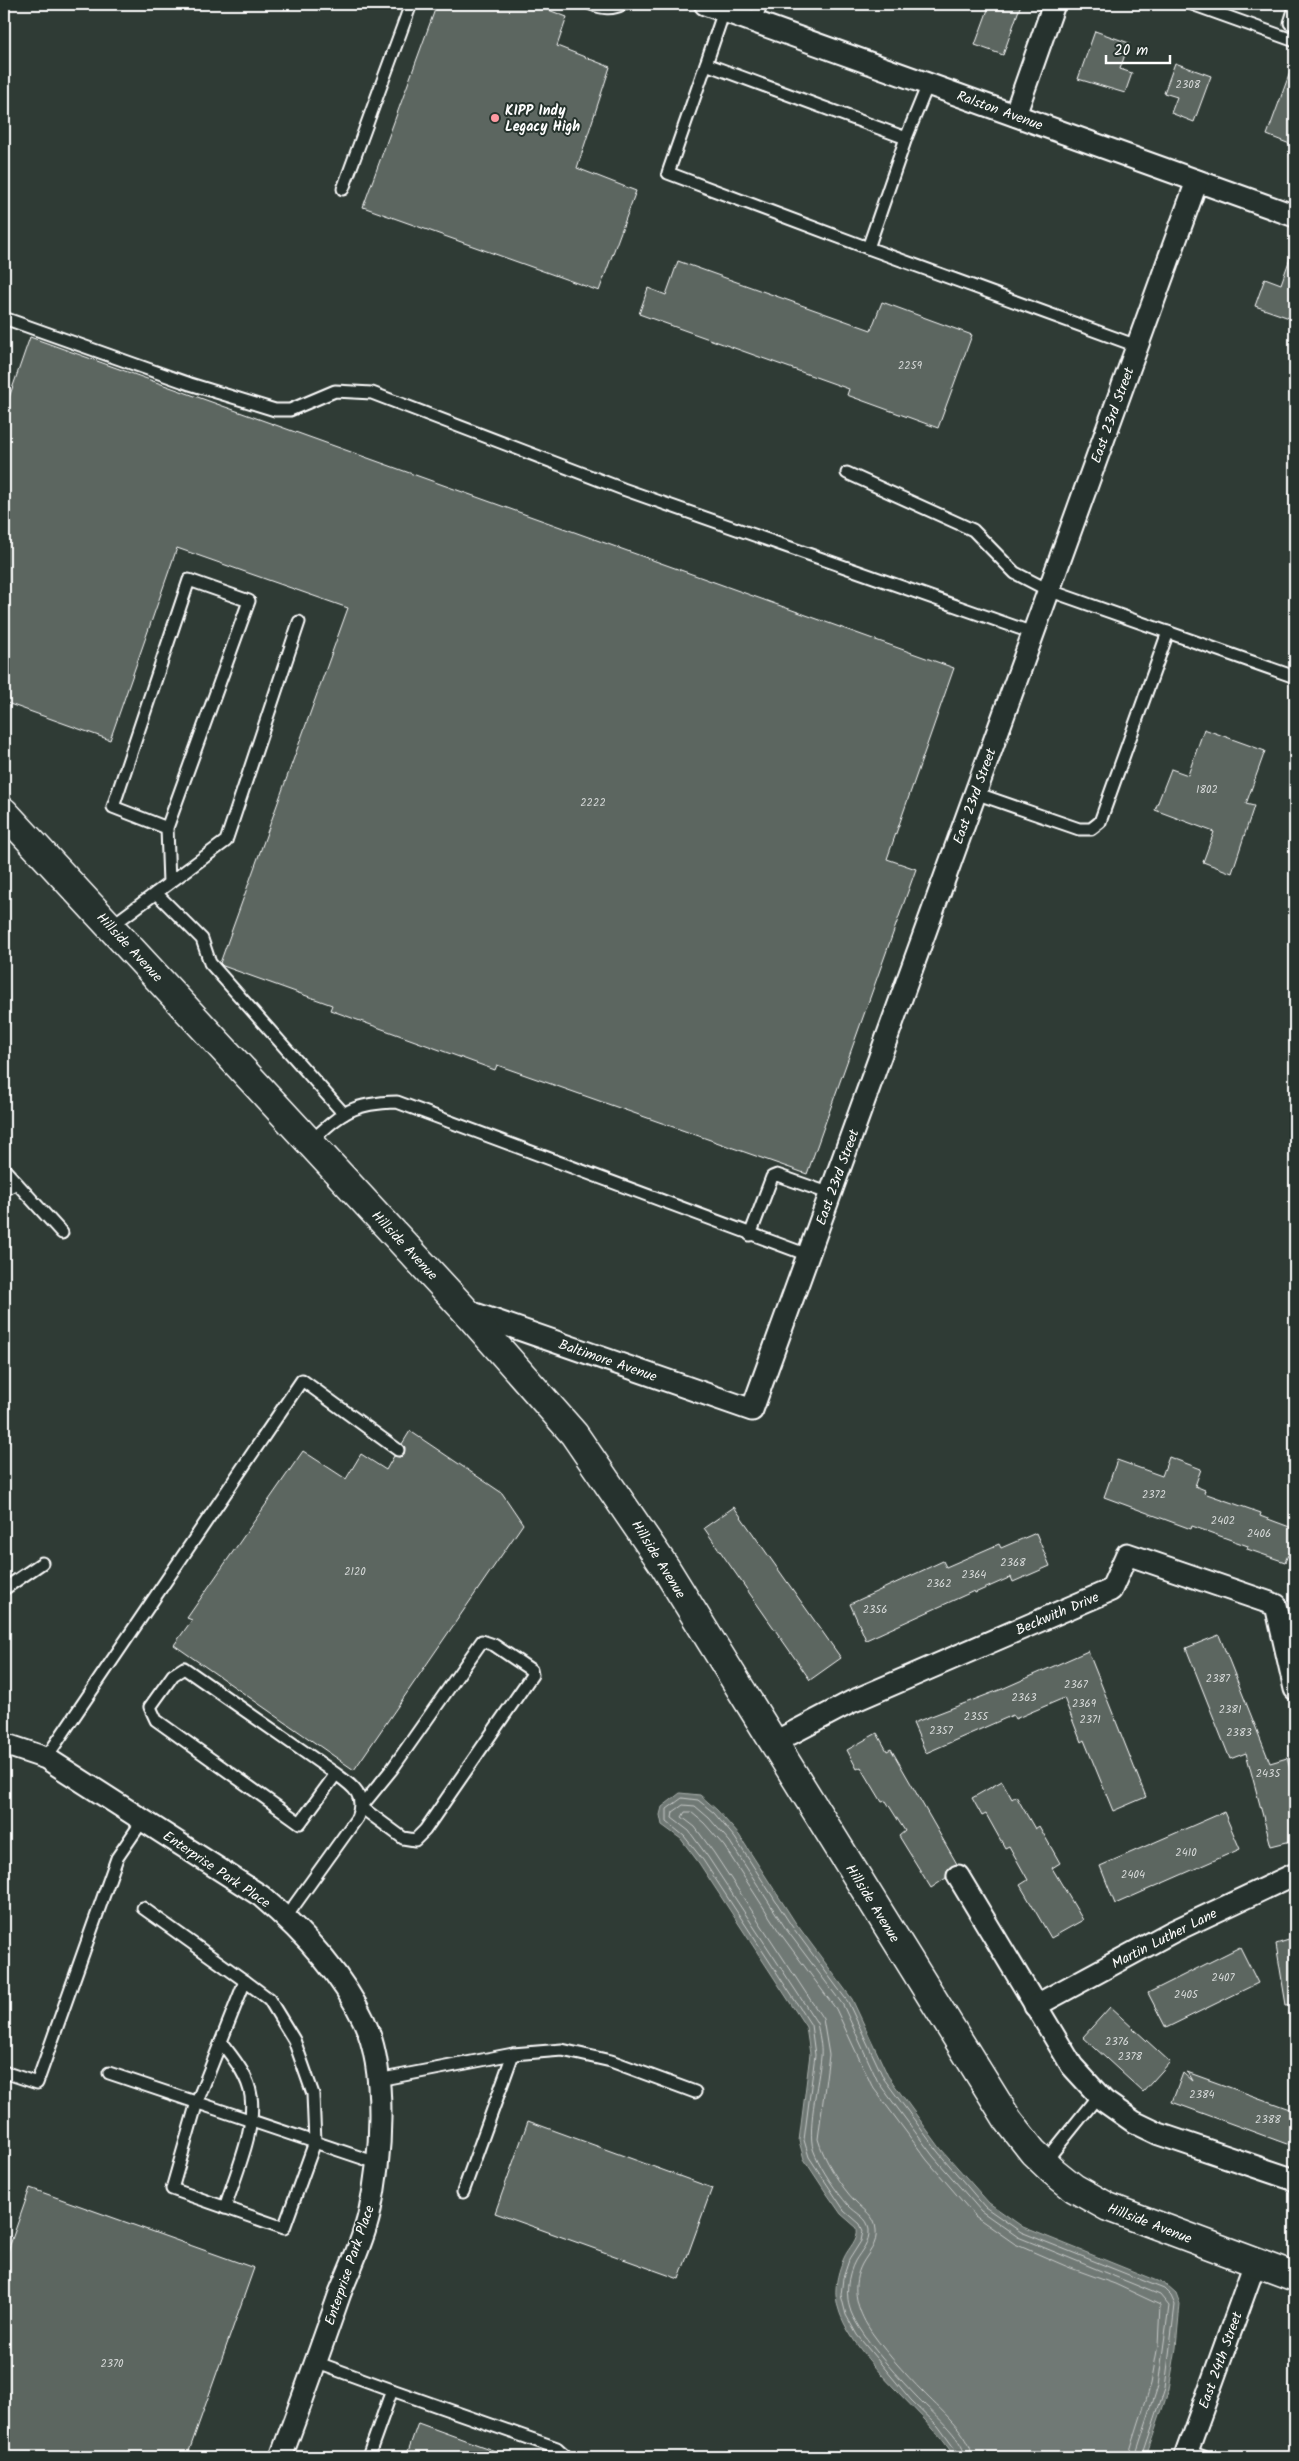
<svg xmlns="http://www.w3.org/2000/svg" width="1299" height="2461" viewBox="0 0 1299 2461" font-family="Kalam,sans-serif">
  <style>
    .water { fill: #707975; stroke: #a9afac }
    .lines { fill: none; stroke-linecap: round; stroke-linejoin: round }
    .shore { stroke: #c6c9c8; stroke-width: 1 }
    .building { fill: #5b6661; stroke: #fff }
    .lane-casing { stroke: #fff; stroke-width: 15 }
    .street-casing { stroke: #fff; stroke-width: 25 }
    .secondary-casing { stroke: #fff; stroke-width: 31 }
    .lane { stroke: #26332d; stroke-width: 11 }
    .street { stroke: #26332d; stroke-width: 21 }
    .secondary { stroke: #26332d; stroke-width: 28 }
    .poi-dot { fill: #ff9aa2; stroke: #26332d; stroke-width: 2 }
    .labels { text-anchor: middle; stroke-width: 4; stroke-linejoin: round; paint-order: stroke }
    .number-label { font-size: 11px; fill: #d6d9d8 }
    .poi-label { font-size: 14px; font-weight: bold; fill: #fff; stroke: #26332d; text-anchor: start }
    .street-label { font-size: 14px; fill: #fff; stroke: #26332d }
  </style>
  <rect width="100%" height="100%" fill="#2f3b35"/>
  <filter id="ink" filterUnits="userSpaceOnUse"><feTurbulence type="fractalNoise" baseFrequency=".02" numOctaves="2"/><feDisplacementMap in="SourceGraphic" scale="10" xChannelSelector="R" yChannelSelector="G"/><feConvolveMatrix kernelMatrix="1 2 1 2 8 2 1 2 1" color-interpolation-filters="sRGB"/></filter>
  <g filter="url(#ink)">
    <path class="water" d="M680 1793 700 1795 717 1810 739 1835 795 1922 852 1999 888 2076 941 2149 989 2203 1023 2227 1167 2285 1176 2293 1180 2304 1176 2348 1169 2389 1146 2457H955C948 2448 942 2438 934 2430 904 2395 840 2343 836 2296 835 2284 839 2269 844 2258 848 2248 859 2240 857 2228L841 2214 825 2191 804 2159 799 2141 810 2054 806 2027 699 1863 681 1839 662 1825 660 1815 662 1807Z"/>
    <g class="lines">
      <g class="shore">
        <path d="M958 2457 957 2452 938 2426 911 2400 857 2335 846 2315 841 2295 843 2278 849 2260 861 2241 863 2231 860 2224 844 2210 809 2157 804 2140 815 2055 811 2025 703 1860 684 1836 667 1822V1809L682 1798 698 1800 714 1813 735 1838 791 1925 848 2002 884 2079 938 2152 985 2207 1021 2232 1164 2289 1171 2296 1175 2305 1165 2388 1142 2457"/>
        <path d="M965 2457C964 2438 929 2410 916 2396 897 2376 861 2337 851 2312 845 2296 847 2276 855 2261 861 2251 870 2242 869 2230 868 2217 856 2214 848 2205 836 2191 822 2171 815 2154 805 2135 819 2081 821 2057 822 2046 819 2034 817 2023L708 1857 689 1831 672 1818 673 1812 683 1805 695 1806 709 1818 730 1842 786 1929 843 2005 878 2082 933 2156 981 2211 1018 2237 1160 2295 1169 2306 1158 2386 1135 2457"/>
        <path d="M972 2457C972 2435 937 2407 923 2392 907 2376 878 2344 867 2325 856 2306 851 2285 862 2264 868 2253 878 2244 876 2230 875 2215 864 2211 855 2201 841 2187 823 2158 818 2139L829 2055 823 2019 714 1853 695 1827 682 1817 685 1812H691L704 1823 724 1846 780 1933 836 2009 872 2086 927 2160 975 2216 1015 2244 1068 2267 1115 2284 1160 2305 1158 2345 1151 2384 1128 2457"/>
      </g>
    </g>
    <g class="building">
      <path d="M437 4H533L567 17 557 46 610 67 577 168 636 191 599 291 363 207Z"/>
      <path d="M990 4H1021L1003 55 975 45Z"/>
      <path d="M1095 31 1129 43 1120 69 1132 73 1125 93 1078 79Z"/>
      <path d="M1175 63 1211 76 1194 122 1171 113 1177 97 1164 93Z"/>
      <path d="M1293 64H1295V146L1267 135Z"/>
      <path d="M1293 250H1295V320L1255 306 1265 278 1281 284Z"/>
      <path d="M678 261 871 330 882 302 972 335 938 428 847 395 849 389 639 314 648 288 666 295Z"/>
      <path d="M30 337 954 668 887 859 916 869 807 1174 497 1065 495 1070 330 1010 332 1005 223 966 220 963 348 608 177 548 110 740 4 702V412Z"/>
      <path d="M1204 729 1265 751 1246 804 1254 806 1232 873 1203 862 1214 832 1155 810 1171 769 1188 775Z"/>
      <path d="M410 1431 502 1493 523 1524 354 1770 174 1645 192 1620 187 1618 303 1451 346 1479 361 1454 386 1470 394 1456 401 1457 404 1454 405 1447 402 1444Z"/>
      <path d="M1169 1457 1201 1469 1195 1486 1205 1490 1204 1493 1261 1513 1260 1516 1295 1529V1558L1288 1555 1285 1562 1247 1549 1248 1546 1192 1526 1191 1529 1104 1497 1117 1460 1162 1476Z"/>
      <path d="M734 1507 841 1658 810 1680 704 1528Z"/>
      <path d="M1036 1533 1050 1566 1013 1582 1011 1577 975 1593 974 1591 866 1640 850 1604 943 1561 946 1567 999 1544 1001 1548Z"/>
      <path d="M1219 1635 1270 1763 1287 1758 1295 1787V1840L1271 1846 1246 1753 1230 1759 1186 1648Z"/>
      <path d="M1088 1651 1146 1797 1113 1811 1084 1740 1081 1742 1064 1698 1015 1719 1013 1715 926 1753 913 1723 1002 1689Z"/>
      <path d="M877 1733 887 1751 891 1749 957 1864 947 1870 946 1878 931 1888 899 1836 905 1831 886 1801 882 1802 861 1767 857 1769 847 1750Z"/>
      <path d="M1002 1781 1012 1799 1016 1796 1035 1829 1039 1826 1060 1863 1052 1868 1083 1920 1051 1938 1020 1885 1028 1880 1009 1846 1005 1848 986 1814 982 1816 972 1798Z"/>
      <path d="M1224 1812 1240 1849 1115 1904 1100 1866Z"/>
      <path d="M1295 1938V2004L1286 2005 1276 1944Z"/>
      <path d="M1240 1947 1258 1983 1166 2028 1148 1993Z"/>
      <path d="M1110 2007 1170 2062 1143 2092 1083 2037Z"/>
      <path d="M1187 2072 1295 2111V2147L1172 2102 1183 2073 1192 2081Z"/>
      <path d="M528 2121 712 2188 679 2279 495 2213Z"/>
      <path d="M30 2188 254 2268 187 2457H4V2262Z"/>
      <path d="M418 2423 506 2455V2457H406Z"/>
    </g>
    <g class="lines">
      <g class="lane-casing">
        <g id="lane">
          <path d="M591 4C602 8 612 10 623 4"/>
          <path d="M1192 4 1295 41"/>
          <path d="M755 22 761 4"/>
          <path d="M1290 23 1295 7"/>
          <path d="M706 64 724 11"/>
          <path d="M906 138 706 64 668 173 868 248 906 138 928 84"/>
          <path d="M343 189 411 4"/>
          <path d="M868 248 1137 346"/>
          <path d="M4 318 190 384 275 410H290L335 391 372 393 623 489 1033 633"/>
          <path d="M847 473 973 530 1015 573 1048 590 1295 677"/>
          <path d="M975 793 1079 829H1091L1100 822 1168 632"/>
          <path d="M167 828 113 807 189 580 249 601 167 828 169 883"/>
          <path d="M156 893 202 939 210 963 344 1114"/>
          <path d="M110 927 226 841 299 622"/>
          <path d="M310 1142C342 1113 351 1103 397 1102L808 1255"/>
          <path d="M4 1169 62 1233"/>
          <path d="M4 1190 15 1184"/>
          <path d="M750 1235 772 1177 777 1175 831 1194"/>
          <path d="M4 1589 42 1563"/>
          <path d="M482 1641 494 1645 531 1670 532 1675 425 1830 415 1840 403 1838 361 1807 392 1769Z"/>
          <path d="M46 1758 302 1380 398 1450"/>
          <path d="M143 1908 245 1981"/>
          <path d="M286 1917 357 1818C366 1795 354 1787 336 1774L184 1668 173 1675 150 1707 156 1720 300 1823 336 1774"/>
          <path d="M245 1981 269 1999 294 2040 313 2094 315 2142 284 2228 172 2189 197 2102Z"/>
          <path d="M221 2042C233 2058 248 2075 251 2096 256 2130 235 2175 225 2208"/>
          <path d="M4 2072 37 2083 117 1858 143 1820"/>
          <path d="M109 2073 377 2163"/>
          <path d="M378 2080 513 2054 562 2050 611 2061 695 2092"/>
          <path d="M1044 2163 1098 2096"/>
          <path d="M463 2192 513 2054"/>
          <path d="M315 2362 392 2390 368 2457"/>
          <path d="M392 2390 557 2448 567 2457"/>
          <path d="M1187 2451 1204 2457"/>
        </g>
      </g>
      <g class="street-casing">
        <g id="street">
          <path d="M705 4 1295 216"/>
          <path d="M1015 115 1054 4"/>
          <path d="M464 1310 752 1410 1197 181"/>
          <path d="M773 1743 851 1702 1111 1590 1127 1554 1276 1605 1295 1689"/>
          <path d="M4 1744 46 1758 261 1896C301 1930 341 1972 364 2021 388 2072 381 2161 369 2215 363 2241 350 2268 340 2293 321 2348 301 2403 281 2457"/>
          <path d="M958 1876 1072 2066 1104 2101 1134 2122 1159 2134 1295 2180"/>
          <path d="M1035 2006 1172 1932 1295 1874"/>
          <path d="M1185 2457 1255 2263"/>
        </g>
      </g>
      <g class="secondary-casing">
        <path id="secondary" d="M4 812 464 1309 574 1434 665 1567 1008 2120 1033 2152 1054 2172 1074 2188 1108 2207 1295 2277"/>
      </g>
      <use href="#lane" class="lane"/>
      <use href="#street" class="street"/>
      <use href="#secondary" class="secondary"/>
    </g>
  </g>
  <circle class="poi-dot" cx="495" cy="118" r="5"/>
  <g class="labels">
    <g class="number-label">
      <text x="1188" y="88">2308</text>
      <text x="910" y="369">2259</text>
      <text x="1207" y="793">1802</text>
      <text x="593" y="806">2222</text>
      <text x="1154" y="1498">2372</text>
      <text x="1223" y="1524">2402</text>
      <text x="1259" y="1537">2406</text>
      <text x="1013" y="1566">2368</text>
      <text x="355" y="1575">2120</text>
      <text x="974" y="1578">2364</text>
      <text x="939" y="1587">2362</text>
      <text x="875" y="1613">2356</text>
      <text x="1218" y="1682">2387</text>
      <text x="1076" y="1688">2367</text>
      <text x="1024" y="1701">2363</text>
      <text x="1084" y="1707">2369</text>
      <text x="1230" y="1713">2381</text>
      <text x="976" y="1720">2355</text>
      <text x="1090" y="1723">2371</text>
      <text x="941" y="1734">2357</text>
      <text x="1239" y="1736">2383</text>
      <text x="1268" y="1777">2435</text>
      <text x="1186" y="1856">2410</text>
      <text x="1133" y="1878">2404</text>
      <text x="1223" y="1981">2407</text>
      <text x="1186" y="1998">2405</text>
      <text x="1117" y="2045">2376</text>
      <text x="1130" y="2060">2378</text>
      <text x="1202" y="2098">2384</text>
      <text x="1268" y="2123">2388</text>
      <text x="112" y="2367">2370</text>
    </g>
    <g class="poi-label">
      <text x="505" y="115">KIPP Indy<tspan x="505" dy="16">Legacy High</tspan></text>
    </g>
    <g class="street-label">
      <text transform="translate(1000 110) rotate(20)" y="5">Ralston Avenue</text>
      <text transform="translate(1112 415) rotate(-70)" y="5">East 23rd Street</text>
      <text transform="translate(974 796) rotate(-70)" y="5">East 23rd Street</text>
      <text transform="translate(130 947) rotate(47)" y="5">Hillside Avenue</text>
      <text transform="translate(837 1177) rotate(-70)" y="5">East 23rd Street</text>
      <text transform="translate(405 1245) rotate(47)" y="5">Hillside Avenue</text>
      <text transform="translate(608 1360) rotate(19)" y="5">Baltimore Avenue</text>
      <text transform="translate(659 1559) rotate(58)" y="5">Hillside Avenue</text>
      <text transform="translate(1057 1613) rotate(-23)" y="5">Beckwith Drive</text>
      <text transform="translate(217 1869) rotate(34)" y="5">Enterprise Park Place</text>
      <text transform="translate(873 1903) rotate(58)" y="5">Hillside Avenue</text>
      <text transform="translate(1164 1938) rotate(-27)" y="5">Martin Luther Lane</text>
      <text transform="translate(1150 2223) rotate(21)" y="5">Hillside Avenue</text>
      <text transform="translate(349 2265) rotate(-71)" y="5">Enterprise Park Place</text>
      <text transform="translate(1220 2360) rotate(-70)" y="5">East 24th Street</text>
    </g>
  </g>
  <rect width="1299" height="2461" fill="none" stroke="#26332d" stroke-width="20"/>
  <rect x="10" y="10" width="1279" height="2441" fill="none" stroke="#fff" stroke-width="2" filter="url(#ink)"/>
  <path d="M1106 55v8h64v-8" fill="none" stroke="#ffffff" stroke-width="2.5"/>
  <text x="1114" y="55" font-size="15" fill="#ffffff" stroke="#26332d" stroke-width="4" paint-order="stroke">20 m</text>
</svg>
